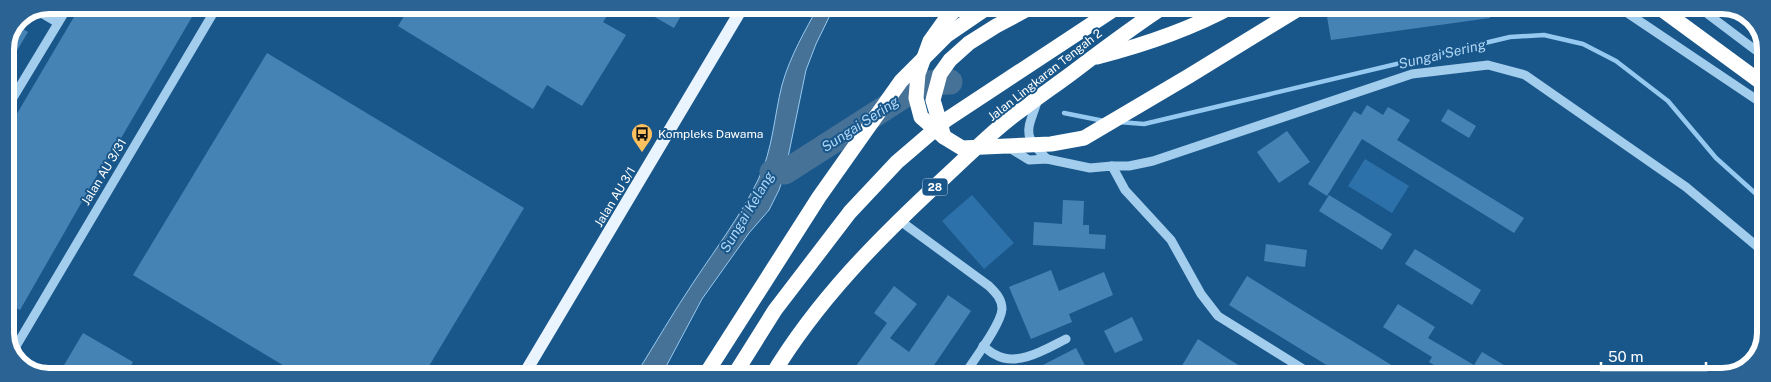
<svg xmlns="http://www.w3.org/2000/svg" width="1771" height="382" viewBox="0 0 1771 382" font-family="'Public Sans',sans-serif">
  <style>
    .green { fill: #2c71a9 }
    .water { fill: #477298; stroke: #96c9f0 }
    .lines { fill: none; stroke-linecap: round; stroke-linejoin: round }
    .stream { stroke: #96c9f0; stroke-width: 4.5 }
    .river { stroke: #477298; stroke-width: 25 }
    .building { fill: #4683b5 }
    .minor { stroke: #a3cded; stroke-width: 9 }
    .major { stroke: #eaf4ff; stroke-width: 12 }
    .highway { stroke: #fff; stroke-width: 15 }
    .highway-bridge { stroke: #fff; stroke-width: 15 }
    .labels { text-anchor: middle; stroke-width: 4; stroke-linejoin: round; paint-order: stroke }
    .shield { fill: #19578b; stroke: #bacddc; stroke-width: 1 }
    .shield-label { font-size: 11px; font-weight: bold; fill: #fff }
    .street-label { font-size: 12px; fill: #fff; stroke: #19578b }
    .poi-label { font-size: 12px; fill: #fff; stroke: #19578b; text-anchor: start }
    .water-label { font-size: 14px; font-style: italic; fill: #afd6f5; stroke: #19578b }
    .rim { fill: none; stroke: #fff; stroke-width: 6 }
  </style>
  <rect width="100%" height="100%" fill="#19578b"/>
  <g class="green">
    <path d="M1365 159 1409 186 1392 213 1348 186Z"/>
    <path d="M972 195 1014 243 984 269 942 221Z"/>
  </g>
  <path class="water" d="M819 5H835L816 44 806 70 785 172 779 190 769 210 749 233 702 299 661 376H635C655 344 674 311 695 280 717 247 741 215 758 180 773 150 774 116 782 85 790 56 805 31 819 5Z"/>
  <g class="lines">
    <g class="stream">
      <path d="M1064 113 1104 121"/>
      <path d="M1119 122 1144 124 1510 37 1544 35 1583 44 1616 61 1668 101 1716 158 1765 202"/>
    </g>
    <path class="river" d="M772 172H785L924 83 950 82"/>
  </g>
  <g class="building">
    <path d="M81 5H199L117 145 115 144 20 310 5 302V134Z"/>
    <path d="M411 5H604L611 10 603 22 626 35 582 106 547 85 533 109 398 26Z"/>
    <path d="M660 5H687L674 28 653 16Z"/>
    <path d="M1361 6H1488L1490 18 1331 40 1326 11Z"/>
    <path d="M15 24 28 32 5 71V49Z"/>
    <path d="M267 53 524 208 423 376H301L133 275Z"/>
    <path d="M1367 105 1383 115 1388 107 1410 120 1397 140 1524 218 1514 233 1362 139 1327 196 1308 184 1354 111 1361 115Z"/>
    <path d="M1448 109 1476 126 1469 138 1441 121Z"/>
    <path d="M1287 131 1310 162 1279 183 1257 152Z"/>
    <path d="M1329 195 1392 234 1382 250 1319 211Z"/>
    <path d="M1063 200 1084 201 1083 225H1089V234L1106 235 1105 249 1033 245 1034 222 1062 224Z"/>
    <path d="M1266 244 1307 250 1305 267 1264 261Z"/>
    <path d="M1415 249 1481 290 1472 305 1405 264Z"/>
    <path d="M1051 270 1059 291 1104 272 1113 295 1069 314 1072 322 1031 339 1009 287Z"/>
    <path d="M1247 276 1292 304 1411 377H1346L1258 323 1229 305Z"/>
    <path d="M894 286 917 304 890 338 909 352 948 295 971 311 926 377H848L887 323 874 313Z"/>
    <path d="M1398 304 1435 327 1428 338 1474 365 1482 352 1509 368 1503 377H1454L1429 362 1432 357 1383 327Z"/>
    <path d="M1132 317 1143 340 1115 353 1104 331Z"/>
    <path d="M83 333 133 362 125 376H68L60 372Z"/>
    <path d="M1198 339 1227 358 1258 377H1193L1180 369Z"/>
    <path d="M1076 348 1091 377H1046L1041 366Z"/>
  </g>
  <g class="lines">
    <g class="minor">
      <path d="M1617 6 1766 106"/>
      <path d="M1697 6 1766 58"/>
      <path d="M36 10 58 23"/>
      <path d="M1038 99C1028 131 1020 133 1047 159"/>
      <path d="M5 111 69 5"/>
      <path d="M1007 149H1011L1029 160 1047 159 1090 168 1112 166 1125 190 1171 240 1201 294 1218 316 1316 377"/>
      <path d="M1112 166H1129L1153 161 1412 74 1488 65 1525 75 1686 187 1765 253"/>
      <path d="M899 220 989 286C996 293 1002 299 1002 309 1001 325 972 362 963 377"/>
      <path d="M983 346C987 349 991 353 996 355 1018 367 1046 349 1066 339"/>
      <path d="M12 353 218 5"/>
    </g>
    <path class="major" d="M523 376 744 5"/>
    <g class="highway">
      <path d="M1657 6 1766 86"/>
      <path d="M1097 57C1144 45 1191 29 1233 6"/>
      <path d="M704 377 819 197 901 81 947 35 991 5"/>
      <path d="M733 377 775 310 850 212 897 162 946 120 1119 6"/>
      <path d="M771 377C817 300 879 238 944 178 970 154 995 128 1024 108 1041 95 1059 83 1076 70 1105 48 1134 26 1165 6"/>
    </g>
    <g class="highway-bridge">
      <path d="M960 5 945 20 930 41 918 74 916 98 921 117 944 137 962 148 1051 144 1084 138 1189 76 1303 6"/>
      <path d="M944 137 933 100 940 74 950 60 969 43 996 26 1035 5"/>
    </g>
  </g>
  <defs>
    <g id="bus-pin" transform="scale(1.125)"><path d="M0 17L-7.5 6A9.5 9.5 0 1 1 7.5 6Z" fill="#ffc060" stroke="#19578b"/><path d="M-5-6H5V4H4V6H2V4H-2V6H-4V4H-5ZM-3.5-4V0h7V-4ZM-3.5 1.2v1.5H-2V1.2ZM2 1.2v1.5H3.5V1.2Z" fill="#111"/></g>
  </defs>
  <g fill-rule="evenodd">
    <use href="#bus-pin" x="642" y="134"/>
  </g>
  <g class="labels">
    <rect class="shield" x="922.5" y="178.5" width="25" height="17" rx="4"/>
    <g class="shield-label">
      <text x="935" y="191">28</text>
    </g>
    <g class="street-label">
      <text transform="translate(1045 75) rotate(-38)" y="4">Jalan Lingkaran Tengah 2</text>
      <text transform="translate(104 172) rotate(-59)" y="4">Jalan AU 3/31</text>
      <text transform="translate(615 197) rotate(-59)" y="4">Jalan AU 3/1</text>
    </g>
    <g class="poi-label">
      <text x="658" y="138">Kompleks Dawama</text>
    </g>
    <g class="water-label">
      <text transform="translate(1442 54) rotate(-13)" y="5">Sungai Sering</text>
      <text transform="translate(860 124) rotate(-33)" y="5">Sungai Sering</text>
      <text transform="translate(747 212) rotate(-59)" y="5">Sungai Kelang</text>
    </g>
  </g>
  <path d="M0 0H1771V382H0ZM49 14H1722A35 35 0 0 1 1757 49V333A35 35 0 0 1 1722 368H49A35 35 0 0 1 14 333V49A35 35 0 0 1 49 14Z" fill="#2b6494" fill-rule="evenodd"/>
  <path class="rim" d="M49 14H1722A35 35 0 0 1 1757 49V333A35 35 0 0 1 1722 368H49A35 35 0 0 1 14 333V49A35 35 0 0 1 49 14Z"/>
  <path d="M1601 362v8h105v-8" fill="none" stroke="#ffffff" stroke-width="2.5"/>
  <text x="1608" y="362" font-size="15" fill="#ffffff" stroke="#19578b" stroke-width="4" paint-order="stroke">50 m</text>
</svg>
